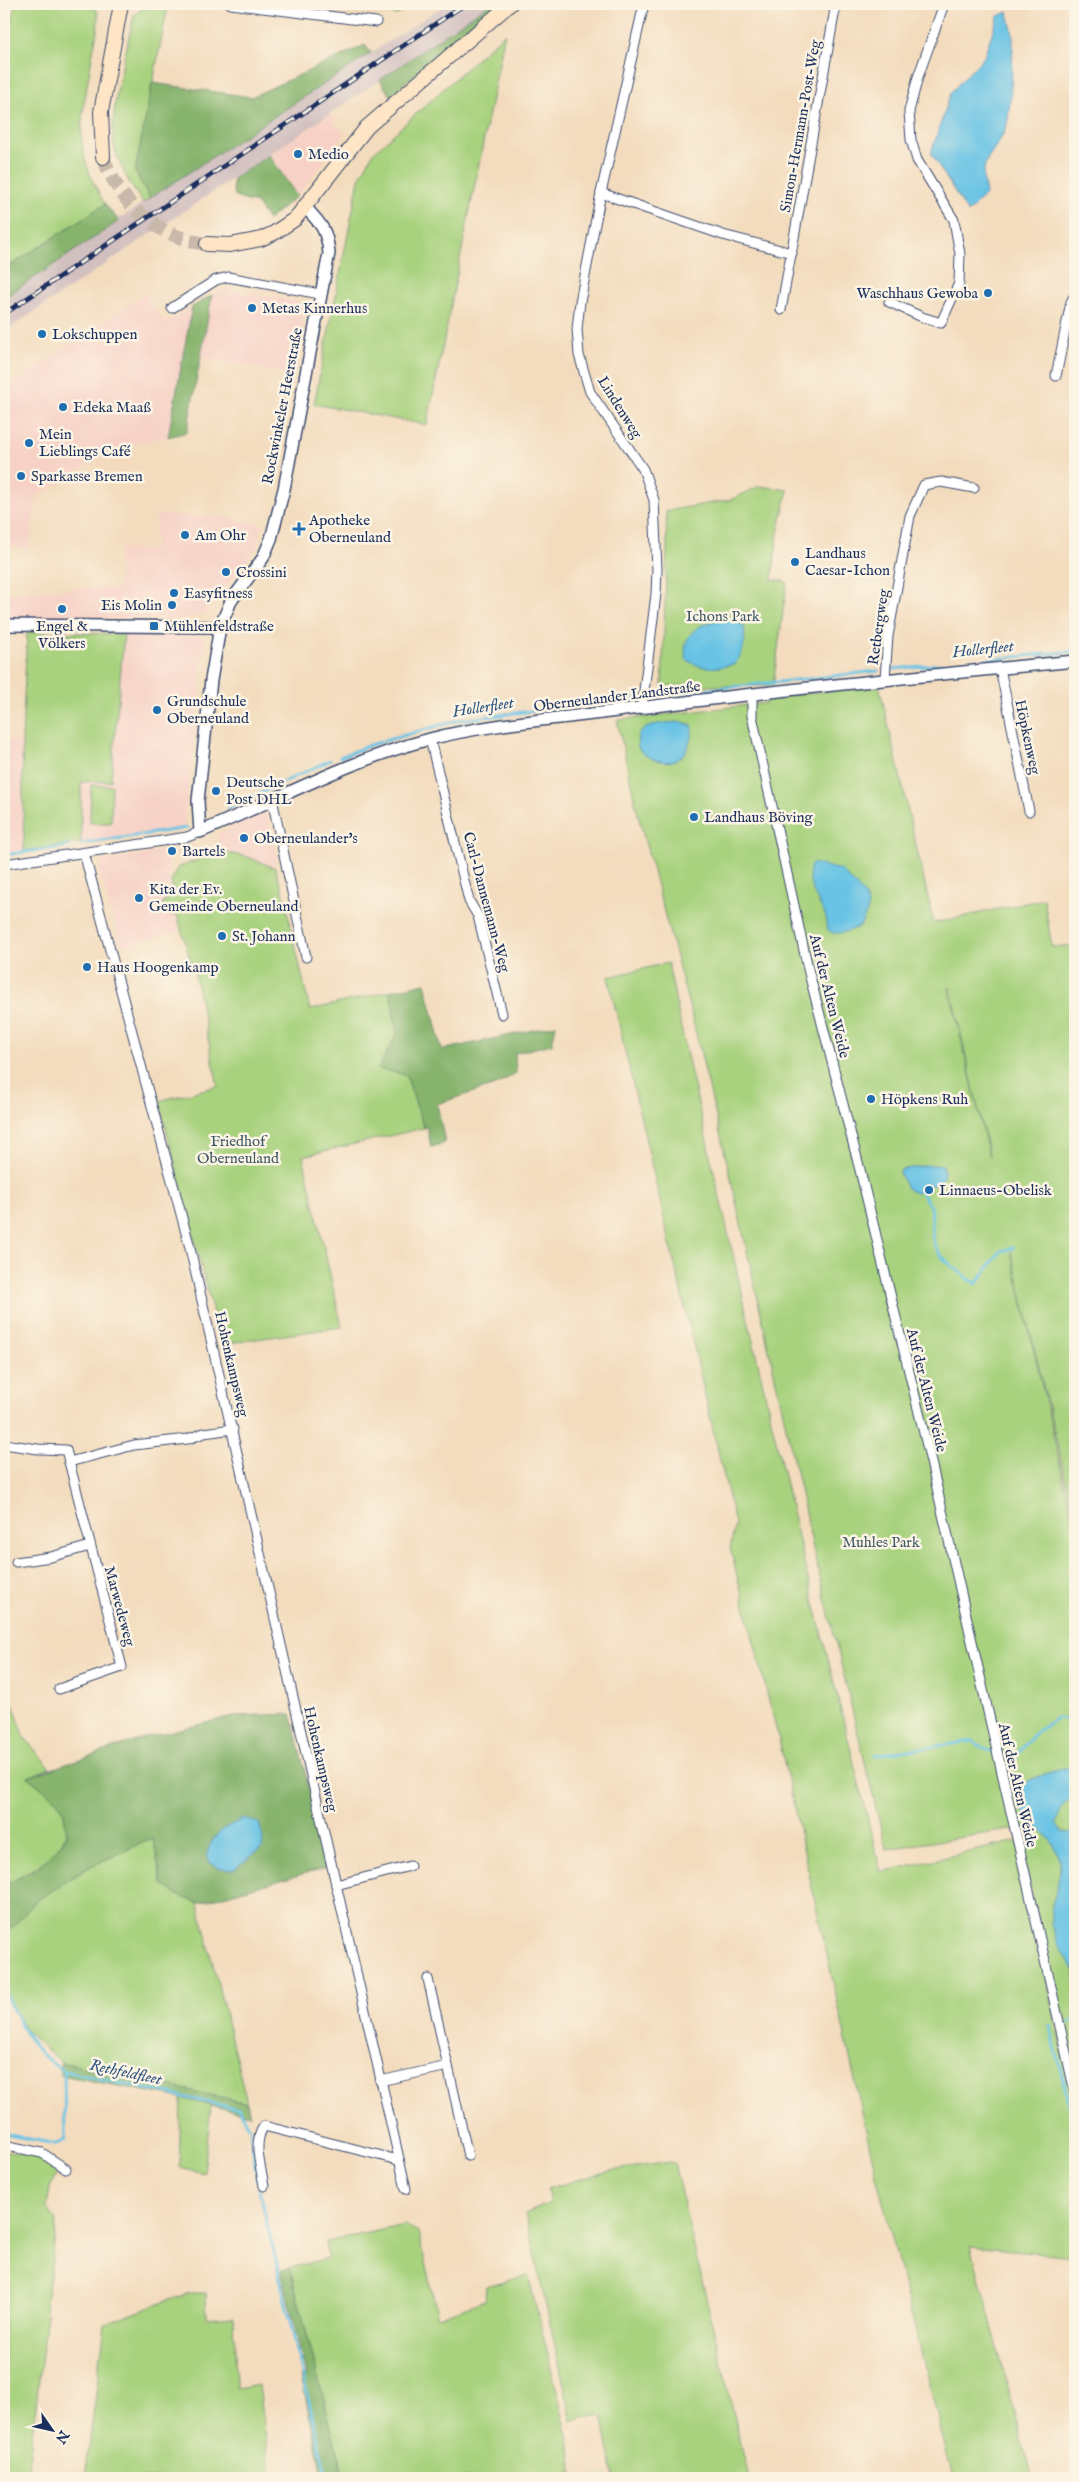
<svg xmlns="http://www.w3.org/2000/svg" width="1079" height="2482" viewBox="0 0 1079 2482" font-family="'IM FELL English',serif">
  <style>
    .built { fill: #f7d1c6 }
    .industrial { fill: #d2bfbf }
    .green { fill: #a8d27e; stroke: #62806e; fill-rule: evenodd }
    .forest { fill: #86b46d; stroke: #507266 }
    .water { fill: #68c3e5; stroke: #4279a2 }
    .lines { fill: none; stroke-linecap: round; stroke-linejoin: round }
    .stream { stroke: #68c3e5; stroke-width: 3 }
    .secondary-tunnel { stroke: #c8b9aa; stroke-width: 14; stroke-dasharray: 14 7; stroke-linecap: butt }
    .minor-casing { stroke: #3b496c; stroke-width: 11 }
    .tertiary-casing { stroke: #3b496c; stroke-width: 14 }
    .secondary-casing { stroke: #3b496c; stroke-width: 16 }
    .minor { stroke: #fff; stroke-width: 9 }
    .tertiary { stroke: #fff; stroke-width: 11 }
    .secondary { stroke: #fde5c5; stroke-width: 14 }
    .rail-casing { stroke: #1b2f5e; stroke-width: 5 }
    .rail { stroke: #fcf5e5; stroke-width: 3; stroke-dasharray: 9; stroke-linecap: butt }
    .poi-dot { fill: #1f6fb2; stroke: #fcf5e5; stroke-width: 2 }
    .labels { text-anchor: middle; stroke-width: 5; stroke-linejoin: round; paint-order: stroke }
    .street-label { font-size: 15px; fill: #1b2f5e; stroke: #fcf5e5 }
    .poi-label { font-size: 15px; fill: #1b2f5e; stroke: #fcf5e5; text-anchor: start }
    .park-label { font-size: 15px; fill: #3e5866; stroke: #fcf5e5 }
    .water-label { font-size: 16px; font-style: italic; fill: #2e5480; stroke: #fcf5e5 }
  </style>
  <rect width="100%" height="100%" fill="#fcf5e5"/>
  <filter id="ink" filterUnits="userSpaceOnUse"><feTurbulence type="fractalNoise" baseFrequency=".02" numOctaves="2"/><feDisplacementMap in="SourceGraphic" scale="10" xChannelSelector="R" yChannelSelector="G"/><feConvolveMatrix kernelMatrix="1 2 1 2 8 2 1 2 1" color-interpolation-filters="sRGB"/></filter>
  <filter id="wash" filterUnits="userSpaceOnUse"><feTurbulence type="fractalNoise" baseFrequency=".0096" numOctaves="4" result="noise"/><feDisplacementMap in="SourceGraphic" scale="20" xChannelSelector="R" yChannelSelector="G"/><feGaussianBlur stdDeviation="1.12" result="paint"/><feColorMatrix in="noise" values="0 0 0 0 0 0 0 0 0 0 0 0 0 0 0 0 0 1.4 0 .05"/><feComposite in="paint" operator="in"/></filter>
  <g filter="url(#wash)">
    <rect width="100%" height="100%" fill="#f3dcbd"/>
    <g class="built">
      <path d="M329 114 344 135 297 196 269 155Z"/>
      <path d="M224 289 307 303 293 375 201 357 212 295Z"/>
      <path d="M145 294 165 323 192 307 168 437 122 445 37 496 28 549 4 545V389Z"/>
      <path d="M156 515 224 517 262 525 258 545 249 558 206 611 190 619 4 618V594L97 588 119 589 120 549 155 550Z"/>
      <path d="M124 634 199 635 204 639 184 828 81 843V782L111 781Z"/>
      <path d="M4 740 22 741 24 851 4 854Z"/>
      <path d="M266 810 277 857 275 868 245 856 219 852 217 834Z"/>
      <path d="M164 850 172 897 163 902 162 910 166 915H175L179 931 121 946 99 868 101 862Z"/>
    </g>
    <path class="industrial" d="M446 4H489L380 80 4 332V298L150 198Z"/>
    <g class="green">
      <path d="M15 4H92L98 13C99 27 95 42 92 56 82 120 70 145 105 204L4 270V61Z"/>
      <path d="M360 4H416L397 15Z"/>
      <path d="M147 5 168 6 135 172 150 198 143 203C130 185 119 167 114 145 108 115 127 47 134 15Z"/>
      <path d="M505 33 427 425 314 404 359 179 373 153Z"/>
      <path d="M760 486 788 490 778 533 772 579 787 582 773 686H662L667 547 666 511 730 500Z"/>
      <path d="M27 632 124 634 111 781 81 782V843L24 851 22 741Z"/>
      <path d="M879 685 934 923 1044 899 1052 947 1075 945V1519L1011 1251 1075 1529V2072L1016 1829 886 1849 815 1557 731 1179 691 1013 638 815 617 720 766 703V698ZM949 987H950L989 1156 986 1144Z"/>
      <path d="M91 785 112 786 111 823H90Z"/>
      <path d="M219 852 245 856 275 868 282 888 310 1010 390 991 397 1034 378 1069 406 1074 424 1128 303 1156 342 1327 221 1344 159 1101 218 1086 195 976 177 915H167L162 906 165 900 173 897 171 881 177 868Z"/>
      <path d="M668 963 686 1051 803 1558 881 1872 1017 1841 1075 2109V2256L971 2246 1032 2478H953L876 2175 780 1744 730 1548 735 1524 608 977Z"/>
      <path d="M4 1679 25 1738 50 1768 28 1777C37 1785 50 1793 58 1802 89 1842 32 1870 4 1886Z"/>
      <path d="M153 1838 162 1884 178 1895 198 1903 247 2103 61 2062 27 2032 4 1994V1933L9 1931 37 1900 89 1867Z"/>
      <path d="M181 2098 211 2105 204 2173 179 2167Z"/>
      <path d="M4 2150 34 2156 59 2169 50 2188 47 2208 57 2221 45 2312 47 2314 27 2478H4Z"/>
      <path d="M670 2162 674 2163 749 2478H614L602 2415 572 2420 525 2214 550 2203 547 2189 609 2171Z"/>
      <path d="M405 2225 418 2232 438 2317 485 2300 486 2286 528 2275 569 2440 573 2472 548 2478H344L290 2268 328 2258 325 2242Z"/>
      <path d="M189 2293H206L207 2319 234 2317 236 2389 259 2385 271 2478H85L105 2324Z"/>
    </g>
    <g class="forest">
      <path d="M489 4H499L390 96 380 80Z"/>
      <path d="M365 45 371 53 150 198 135 172 152 83 251 97Z"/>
      <path d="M269 155 297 196 268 220 256 203C239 198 231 201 233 179Z"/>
      <path d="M105 204 119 221 4 298V270Z"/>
      <path d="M212 295 187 432 168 437 192 307Z"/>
      <path d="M425 983 442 1050 556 1025 552 1044 515 1053 516 1073 498 1084 437 1104 445 1143 431 1147 427 1127 424 1128 406 1075 378 1069 397 1034 390 991Z"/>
      <path d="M291 1714 328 1867 198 1903 178 1895 162 1884 153 1838 89 1867 37 1900 9 1931 4 1933V1886L38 1867 61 1845 67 1833 63 1810 57 1801 28 1777 140 1739 233 1716Z"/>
      <path d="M61 2062 247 2103 250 2115 181 2098 61 2075Z"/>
      <path d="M290 2268 344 2478H323L301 2376 306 2375 281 2270Z"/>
    </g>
    <g class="water">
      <path d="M1008 12C1009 20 1013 30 1013 38 1013 60 1011 98 1008 119 1002 152 975 154 986 193L968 213 931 153 951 92 984 57 998 16Z"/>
      <path d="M734 619 744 626C746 641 744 652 735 664 717 668 702 671 686 659 680 627 709 620 734 619Z"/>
      <path d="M683 722 693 726C691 738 689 754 676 760 666 765 642 758 638 747 637 744 638 738 638 735 649 722 667 723 683 722Z"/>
      <path d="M812 863 841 870 863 893 868 904 867 912 860 926C855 929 837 936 831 932 823 928 828 921 825 914 817 899 804 880 812 863Z"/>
      <path d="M927 1165H943L944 1172 942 1182 923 1188 916 1194 907 1188 899 1173 901 1170Z"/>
      <path d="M1075 1766V1800C1063 1798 1060 1814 1056 1823L1062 1831 1070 1833 1075 1828V1971C1066 1958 1056 1944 1052 1927 1046 1904 1067 1879 1057 1852 1051 1831 1014 1816 1019 1793 1022 1776 1061 1770 1075 1766Z"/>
      <path d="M244 1819 259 1823 263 1838 262 1848 234 1869 219 1868 209 1862 207 1853C213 1834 225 1826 244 1819Z"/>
    </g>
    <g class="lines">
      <g class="stream">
        <path d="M893 669 1075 651"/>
        <path d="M652 696 878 671"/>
        <path d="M340 757 370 745 459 720 635 698"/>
        <path d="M227 809 330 760"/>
        <path d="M82 844 187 828"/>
        <path d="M4 855 69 846"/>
        <path d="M921 1192C939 1217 928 1215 933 1240 937 1259 962 1273 976 1284L1001 1251 1013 1248"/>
        <path d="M874 1755 973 1741C986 1750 999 1758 1015 1757L1036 1732 1057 1718 1075 1720"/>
        <path d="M4 1990C18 2022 32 2053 64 2071L239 2109 250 2128 257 2180"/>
        <path d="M1069 2022 1075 2021"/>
        <path d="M1050 2026 1075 2129"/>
        <path d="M4 2134 56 2144 65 2140 64 2071"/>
        <path d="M259 2189 327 2478"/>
        <path d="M598 2478H607"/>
      </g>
    </g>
  </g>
  <g filter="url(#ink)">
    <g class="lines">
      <path class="secondary-tunnel" d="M103 157C120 204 156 237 207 244"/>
      <g class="minor-casing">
        <g id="minor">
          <path d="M231 4 376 22"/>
          <path d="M601 193 723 235 792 253"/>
          <path d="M889 302 922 317 941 323 959 283 960 254 954 220 917 160 911 140 909 111 918 77 944 4"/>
          <path d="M172 308 216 280 228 277 320 294"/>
          <path d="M781 310 836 4"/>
          <path d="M1056 376 1071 302 1075 295"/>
          <path d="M1000 668 1029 811"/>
          <path d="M885 678 888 636 910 516 924 485 941 482 974 488"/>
          <path d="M752 694V716L809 973 860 1170 931 1462 1075 2092"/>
          <path d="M642 707 656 594 657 570 654 500 643 469 590 392 579 355 577 329 580 302 601 193 644 4"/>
          <path d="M430 739 469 901 478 916 502 1014"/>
          <path d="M272 799 306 957"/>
          <path d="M84 853 189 1244 406 2189"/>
          <path d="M4 864 149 843 187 837 200 832"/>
          <path d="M4 1444 38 1449 66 1450 122 1667 59 1689"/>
          <path d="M69 1462 134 1445 188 1439 204 1433 233 1429"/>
          <path d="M16 1562 51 1557 90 1546"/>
          <path d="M336 1885 410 1866"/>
          <path d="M428 1979 448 2066"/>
          <path d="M380 2081 448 2066 468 2156"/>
          <path d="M4 2145 42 2153 66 2169"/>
          <path d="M264 2186C261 2166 252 2143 264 2126L398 2160"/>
        </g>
      </g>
      <g class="tertiary-casing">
        <g id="tertiary">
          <path d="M306 208C321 224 327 230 329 253L284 489 271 539 263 558 231 601 220 627 211 680 198 801 200 832C277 800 349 760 430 739 488 724 549 720 609 712 764 691 920 676 1075 661"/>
          <path d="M4 625 220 627"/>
        </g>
      </g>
      <g class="secondary-casing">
        <g id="secondary">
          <path d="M103 157 101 112 121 4"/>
          <path d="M207 244 230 245 261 239 274 233 295 219 367 127 510 4"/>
        </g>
      </g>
      <use href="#minor" class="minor"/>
      <use href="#tertiary" class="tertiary"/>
      <use href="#secondary" class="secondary"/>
      <g class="rail-casing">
        <path id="rail" d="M4 314 465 4"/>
      </g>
      <use href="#rail" class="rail"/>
    </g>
  </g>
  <g class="poi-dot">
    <circle cx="298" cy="154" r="5"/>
    <circle cx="988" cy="293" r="5"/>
    <circle cx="252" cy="308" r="5"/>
    <circle cx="42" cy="334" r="5"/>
    <circle cx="63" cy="407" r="5"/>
    <circle cx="29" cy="443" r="5"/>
    <circle cx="21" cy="476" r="5"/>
    <path d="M296.5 521.5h5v5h5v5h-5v5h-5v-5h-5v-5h5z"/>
    <circle cx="185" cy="535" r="5"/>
    <circle cx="795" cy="562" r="5"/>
    <circle cx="226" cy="572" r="5"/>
    <circle cx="174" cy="593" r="5"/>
    <circle cx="172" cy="605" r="5"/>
    <circle cx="62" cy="609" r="5"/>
    <rect x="149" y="621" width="10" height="10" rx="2.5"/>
    <circle cx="157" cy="710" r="5"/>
    <circle cx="216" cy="791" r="5"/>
    <circle cx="694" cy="817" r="5"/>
    <circle cx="244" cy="838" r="5"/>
    <circle cx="172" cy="851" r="5"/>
    <circle cx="139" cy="898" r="5"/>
    <circle cx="222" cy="936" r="5"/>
    <circle cx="87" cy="967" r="5"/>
    <circle cx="871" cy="1099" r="5"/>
    <circle cx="929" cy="1190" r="5"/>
  </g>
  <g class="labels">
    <g class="street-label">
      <text transform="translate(800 126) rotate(-80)" y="5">Simon-Hermann-Post-Weg</text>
      <text transform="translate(282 406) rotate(-79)" y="5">Rockwinkeler Heerstraße</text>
      <text transform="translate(620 407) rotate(58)" y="5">Lindenweg</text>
      <text transform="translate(878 627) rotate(-82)" y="5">Retbergweg</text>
      <text transform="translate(617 696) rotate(-7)" y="5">Oberneulander Landstraße</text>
      <text transform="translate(1028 737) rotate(78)" y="5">Höpkenweg</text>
      <text transform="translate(487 902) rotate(75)" y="5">Carl-Dannemann-Weg</text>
      <text transform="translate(830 996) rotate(76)" y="5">Auf der Alten Weide</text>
      <text transform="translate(232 1364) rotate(77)" y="5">Hohenkampsweg</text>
      <text transform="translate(927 1390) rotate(76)" y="5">Auf der Alten Weide</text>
      <text transform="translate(120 1606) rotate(75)" y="5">Marwedeweg</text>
      <text transform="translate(321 1759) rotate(77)" y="5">Hohenkampsweg</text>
      <text transform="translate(1018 1785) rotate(77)" y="5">Auf der Alten Weide</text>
    </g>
    <g class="poi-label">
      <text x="308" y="159">Medio</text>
      <text x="978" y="298" text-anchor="end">Waschhaus Gewoba</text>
      <text x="262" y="313">Metas Kinnerhus</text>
      <text x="52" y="339">Lokschuppen</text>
      <text x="73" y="412">Edeka Maaß</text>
      <text x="39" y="439">Mein<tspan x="39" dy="17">Lieblings Café</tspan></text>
      <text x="31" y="481">Sparkasse Bremen</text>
      <text x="309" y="525">Apotheke<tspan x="309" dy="17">Oberneuland</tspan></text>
      <text x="195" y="540">Am Ohr</text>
      <text x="805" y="558">Landhaus<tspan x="805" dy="17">Caesar-Ichon</tspan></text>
      <text x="236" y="577">Crossini</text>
      <text x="184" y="598">Easyfitness</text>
      <text x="162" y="610" text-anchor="end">Eis Molin</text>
      <text x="62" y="631" text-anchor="middle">Engel &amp;<tspan x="62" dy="17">Völkers</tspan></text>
      <text x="164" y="631">Mühlenfeldstraße</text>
      <text x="167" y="706">Grundschule<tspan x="167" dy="17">Oberneuland</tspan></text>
      <text x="226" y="787">Deutsche<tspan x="226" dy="17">Post DHL</tspan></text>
      <text x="704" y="822">Landhaus Böving</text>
      <text x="254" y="843">Oberneulander's</text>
      <text x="182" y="856">Bartels</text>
      <text x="149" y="894">Kita der Ev.<tspan x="149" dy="17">Gemeinde Oberneuland</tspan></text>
      <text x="232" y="941">St. Johann</text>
      <text x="97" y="972">Haus Hoogenkamp</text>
      <text x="881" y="1104">Höpkens Ruh</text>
      <text x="939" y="1195">Linnaeus-Obelisk</text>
    </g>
    <g class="park-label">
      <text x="723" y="621">Ichons Park</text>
      <text x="238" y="1146">Friedhof<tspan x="238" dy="17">Oberneuland</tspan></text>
      <text x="881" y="1547">Muhles Park</text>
    </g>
    <g class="water-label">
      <text transform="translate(983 648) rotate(-6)" y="6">Hollerfleet</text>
      <text transform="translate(483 706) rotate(-9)" y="6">Hollerfleet</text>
      <text transform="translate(126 2071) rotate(12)" y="6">Rethfeldfleet</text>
    </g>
  </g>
  <rect width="1079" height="2482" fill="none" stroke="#fcf5e5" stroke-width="20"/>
  <g transform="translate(52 2430) rotate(124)" stroke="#fcf5e5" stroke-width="4" paint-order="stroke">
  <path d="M0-4L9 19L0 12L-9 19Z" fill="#1b2f5e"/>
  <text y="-8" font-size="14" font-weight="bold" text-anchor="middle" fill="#1b2f5e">N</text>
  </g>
</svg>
